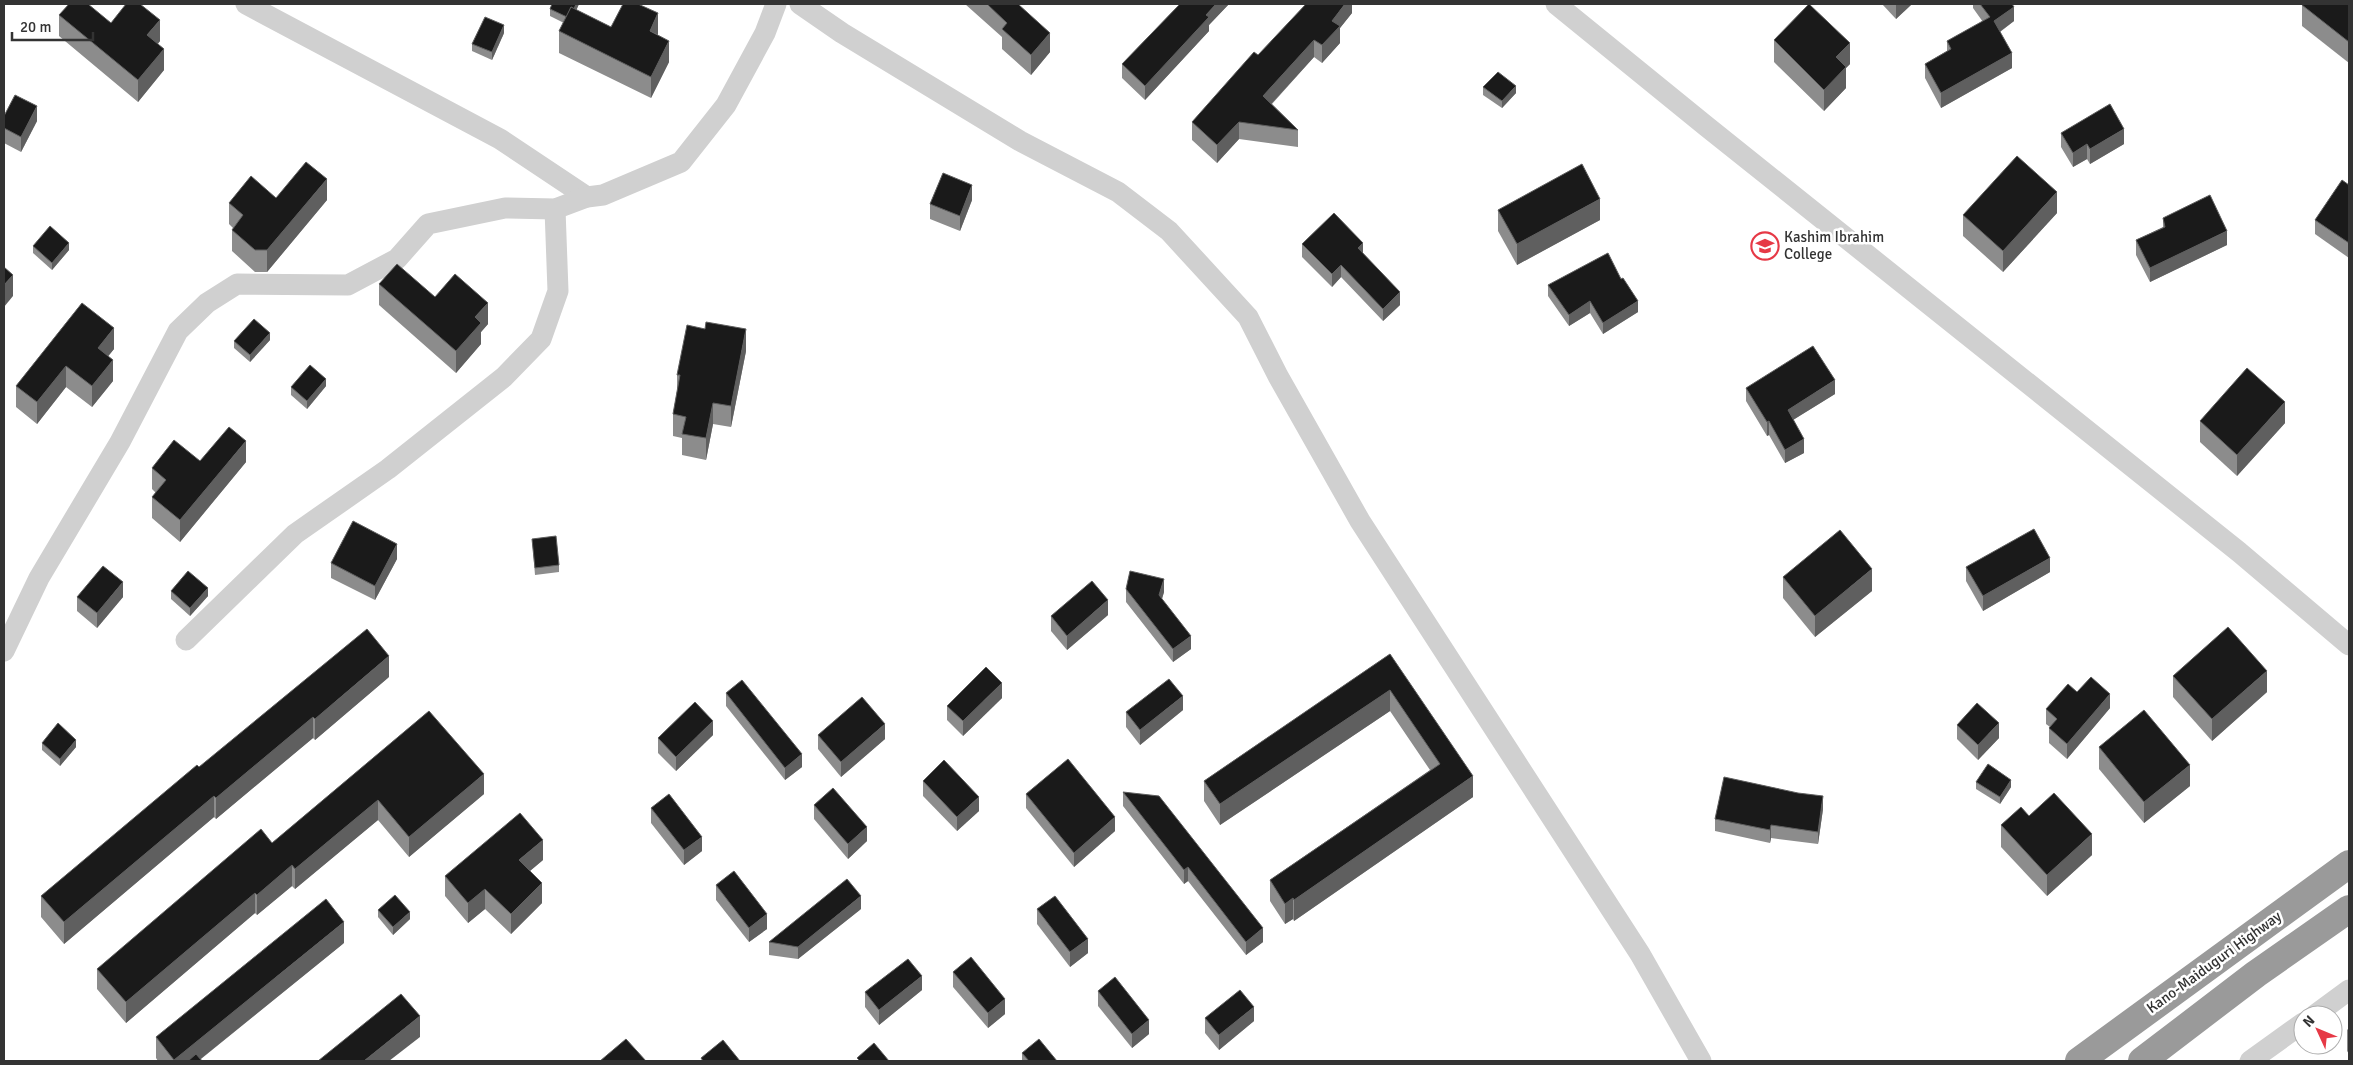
<svg xmlns="http://www.w3.org/2000/svg" width="2353" height="1065" viewBox="0 0 2353 1065" font-family="Signika,sans-serif">
  <style>
    .lines { fill: none; stroke-linecap: round; stroke-linejoin: round }
    .street { stroke: #d0d0d0; stroke-width: 21 }
    .highway { stroke: #9a9a9a; stroke-width: 28 }
    .wall { fill: #8c8c8c }
    .shaded-wall { fill: #5f5f5f }
    .building { fill: #1a1a1a; stroke: #5f5f5f }
    .labels { text-anchor: middle; stroke-width: 5; stroke-linejoin: round; paint-order: stroke }
    .poi-label { font-size: 15px; fill: #333; stroke: #fff; text-anchor: start }
    .street-label { font-size: 15px; fill: #333; stroke: #fff }
  </style>
  <rect width="100%" height="100%" fill="#fff"/>
  <g class="lines">
    <g class="street">
      <path d="M246 4 500 139 587 197"/>
      <path d="M800 4 842 33 1020 141 1118 192 1169 231 1248 317 1278 376 1360 521 1640 954 1701 1061"/>
      <path d="M1556 4 1706 126 2239 552 2349 645"/>
      <path d="M186 640 295 534 388 469 504 377 541 339 558 291 555 209"/>
      <path d="M4 651 39 578 120 442 178 331 207 303 237 284 348 285 397 259 428 224 505 208 555 209 587 197 603 195 681 162 726 105 765 33 776 4"/>
      <path d="M2315 1015 2349 990"/>
      <path d="M2250 1061 2303 1023"/>
    </g>
    <g class="highway">
      <path d="M2079 1061 2349 864"/>
      <path d="M2142 1061 2256 974 2349 909"/>
    </g>
  </g>
  <g class="wall">
    <path d="M552 4H579L576 10 611 27 658 35 669 62 651 98 559 53V31L564 23 550 16V9Z"/>
    <path d="M965 4H1018L1050 52 1031 75 1002 49V37Z"/>
    <path d="M1180 4H1229L1209 25V31L1145 100 1122 78V64Z"/>
    <path d="M1352 4V13L1340 28V43L1322 63 1314 57 1272 104 1298 130V147L1239 139 1217 163 1192 140V122L1258 55Z"/>
    <path d="M1882 4H1912L1896 19Z"/>
    <path d="M1973 4H2012L2014 21 2000 32 2012 68 1941 108 1925 78V64L1947 51V41L1983 22 1973 8Z"/>
    <path d="M2349 4V63L2302 26V5Z"/>
    <path d="M59 15 111 23 160 41 158 44 164 70 138 102 59 36Z"/>
    <path d="M504 33 492 60 472 51V44Z"/>
    <path d="M1774 40 1850 64 1846 68V88L1824 111 1774 62Z"/>
    <path d="M1483 87 1516 93 1502 108 1483 95Z"/>
    <path d="M4 116 37 121 21 152 4 143Z"/>
    <path d="M2061 133 2124 144 2090 164 2087 159 2073 167 2061 147Z"/>
    <path d="M2349 185V258L2315 234V220Z"/>
    <path d="M276 198 327 200 267 272H255L232 251V230L233 228 229 224V203Z"/>
    <path d="M972 200 960 231 930 219V204Z"/>
    <path d="M1498 210 1600 220 1517 265 1498 231Z"/>
    <path d="M2057 213 2003 272 1963 236V215Z"/>
    <path d="M2163 218 2227 245 2150 282 2136 255V240L2163 227Z"/>
    <path d="M1302 244 1363 254 1400 305 1383 321 1341 277 1332 287 1302 257Z"/>
    <path d="M33 246 69 250 52 270 33 253Z"/>
    <path d="M379 284 435 297 488 324 481 332V344L456 373 379 305Z"/>
    <path d="M1548 285 1638 312 1603 334 1590 313 1569 326 1548 296Z"/>
    <path d="M82 303 114 349 108 356 113 381 92 407 66 387 37 424 16 407V386Z"/>
    <path d="M270 340 250 362 234 348V341Z"/>
    <path d="M746 351 731 427 713 424 706 460 682 455V438L673 436V414L677 391V375Z"/>
    <path d="M326 386 307 409 291 395V387Z"/>
    <path d="M1746 388 1835 394 1793 420 1804 453 1785 463 1769 435 1767 436 1746 401Z"/>
    <path d="M2200 421 2285 423 2237 476 2200 442Z"/>
    <path d="M200 461 246 462 180 542 152 518V497L156 493 152 489V468Z"/>
    <path d="M532 539 559 565V572L535 575Z"/>
    <path d="M397 559 375 600 331 578V563Z"/>
    <path d="M1966 567 2050 572 1983 611 1966 581Z"/>
    <path d="M1783 577 1872 591 1815 637 1783 598Z"/>
    <path d="M1126 589 1164 592 1162 599 1191 649 1173 662 1126 602Z"/>
    <path d="M171 591 208 596 190 616 171 599Z"/>
    <path d="M77 597H123L97 628 77 611Z"/>
    <path d="M1108 615 1067 650 1051 631V616Z"/>
    <path d="M1390 654 1473 797 1294 921 1293 919 1285 924 1270 901V880L1430 770 1390 711 1220 825 1204 801V781Z"/>
    <path d="M2173 676 2267 692 2212 741 2173 697Z"/>
    <path d="M389 677 315 740 313 738 216 819 214 817 64 944 41 917V896L199 767Z"/>
    <path d="M2077 692 2110 708 2067 759 2049 743V728L2050 727 2046 724V709Z"/>
    <path d="M726 693 802 767 785 780 726 706Z"/>
    <path d="M1002 698 963 736 947 720V706Z"/>
    <path d="M1183 710 1140 745 1126 727V712Z"/>
    <path d="M429 711 484 794 409 857 378 820 295 889 292 886 257 915 255 913 126 1023 97 989V969L272 843Z"/>
    <path d="M1957 725 1999 738 1978 760 1957 739Z"/>
    <path d="M713 735 676 771 658 753V738Z"/>
    <path d="M818 735 885 739 841 777 818 749Z"/>
    <path d="M42 743 76 747 60 766 42 750Z"/>
    <path d="M2099 747 2190 786 2144 823 2099 769Z"/>
    <path d="M923 781 979 811 957 831 923 796Z"/>
    <path d="M1976 782 2011 787 2000 804 1976 789Z"/>
    <path d="M1123 792 1263 942 1246 955 1188 881 1184 884 1123 806Z"/>
    <path d="M1026 794 1115 831 1074 867 1026 808Z"/>
    <path d="M814 805 867 841 848 859 814 819Z"/>
    <path d="M651 808 702 851 684 865 651 823Z"/>
    <path d="M1823 809 1818 844 1771 838 1770 843 1715 831V819Z"/>
    <path d="M2029 816 2092 855 2047 896 2001 847V825Z"/>
    <path d="M543 860 530 871 542 903 511 934 485 909 468 923 445 896V876Z"/>
    <path d="M716 885 767 929 749 942 716 900Z"/>
    <path d="M861 909 798 959 769 955V942Z"/>
    <path d="M1037 909 1088 953 1070 967 1037 924Z"/>
    <path d="M378 910 410 919 393 935 378 917Z"/>
    <path d="M344 943 201 1059 202 1061H158L156 1058V1037Z"/>
    <path d="M953 972 1005 1014 988 1028 953 987Z"/>
    <path d="M922 990 879 1025 865 1007V992Z"/>
    <path d="M1098 991 1149 1034 1132 1048 1098 1006Z"/>
    <path d="M1205 1018 1254 1021 1219 1050 1205 1033Z"/>
    <path d="M2349 1028V1054L2347 1051V1030Z"/>
    <path d="M1022 1053 1057 1061H1022Z"/>
  </g>
  <g class="shaded-wall">
    <path d="M576 4H579L570 25V18Z"/>
    <path d="M1216 4H1229L1209 25V31L1145 100V86Z"/>
    <path d="M1345 4H1352V13L1340 28V43L1322 63V45L1332 21Z"/>
    <path d="M1896 4H1912L1896 19Z"/>
    <path d="M2014 7V21L1994 36V21Z"/>
    <path d="M658 13V35L650 31Z"/>
    <path d="M160 20V41L147 56V35Z"/>
    <path d="M504 25V33L492 60V52Z"/>
    <path d="M1050 33V52L1031 75V55Z"/>
    <path d="M1314 40V57L1263 113V96Z"/>
    <path d="M669 41V62L651 98V77Z"/>
    <path d="M1850 43V64L1846 68V88L1824 111V90L1836 57Z"/>
    <path d="M164 49V70L138 102V80Z"/>
    <path d="M2012 53V68L1941 108V93Z"/>
    <path d="M1516 86V93L1502 108V101Z"/>
    <path d="M37 106V121L21 152V137Z"/>
    <path d="M1239 122V139L1217 163V145Z"/>
    <path d="M2124 129V144L2090 164V149Z"/>
    <path d="M2087 144V159L2073 167V153Z"/>
    <path d="M327 179V200L267 272V250Z"/>
    <path d="M972 185V200L960 231V216Z"/>
    <path d="M2057 192V213L2003 272V251Z"/>
    <path d="M1600 199V220L1517 265V244Z"/>
    <path d="M2227 231V245L2150 282V268Z"/>
    <path d="M69 243V250L52 270V263Z"/>
    <path d="M1363 243V256L1358 248Z"/>
    <path d="M1341 265V277L1332 287V274Z"/>
    <path d="M13 275V296L4 307V285Z"/>
    <path d="M1400 292V305L1383 321V309Z"/>
    <path d="M1590 301V313L1569 326V315Z"/>
    <path d="M1638 301V312L1603 334V323Z"/>
    <path d="M488 303V324L481 332V344L456 373V351L475 317Z"/>
    <path d="M114 328V349L98 369V348Z"/>
    <path d="M746 329V351L731 427V406Z"/>
    <path d="M270 333V340L250 362V355Z"/>
    <path d="M113 360V381L92 407V386Z"/>
    <path d="M66 366V387L37 424V402Z"/>
    <path d="M326 379V386L307 409V401Z"/>
    <path d="M1835 380V394L1788 423V410Z"/>
    <path d="M2285 402V423L2237 476V455Z"/>
    <path d="M713 403V424L706 460V438Z"/>
    <path d="M1769 421V435L1767 436V422Z"/>
    <path d="M1804 439V453L1785 463V450Z"/>
    <path d="M246 441V462L180 542V520Z"/>
    <path d="M397 544V559L375 600V586Z"/>
    <path d="M2050 558V572L1983 611V596Z"/>
    <path d="M1872 569V591L1815 637V616Z"/>
    <path d="M1164 579V592L1159 608V595Z"/>
    <path d="M123 582V597L97 628V613Z"/>
    <path d="M208 588V596L190 616V608Z"/>
    <path d="M1108 600V615L1067 650V636Z"/>
    <path d="M1191 636V649L1173 662V649Z"/>
    <path d="M389 656V677L315 740V719Z"/>
    <path d="M2267 671V692L2212 741V719Z"/>
    <path d="M1002 683V698L963 736V721Z"/>
    <path d="M1390 690V711L1220 825V804Z"/>
    <path d="M2110 694V708L2067 759V744Z"/>
    <path d="M1183 696V710L1140 745V730Z"/>
    <path d="M313 717V738L216 819V798Z"/>
    <path d="M713 721V735L676 771V757Z"/>
    <path d="M1999 723V738L1978 760V745Z"/>
    <path d="M885 724V739L841 777V762Z"/>
    <path d="M76 740V747L60 766V759Z"/>
    <path d="M802 754V767L785 780V768Z"/>
    <path d="M2190 765V786L2144 823V802Z"/>
    <path d="M484 774V794L409 857V837Z"/>
    <path d="M1473 776V797L1294 921V900Z"/>
    <path d="M2011 780V787L2000 804V797Z"/>
    <path d="M214 796V817L64 944V922Z"/>
    <path d="M1823 796V809L1818 844V832Z"/>
    <path d="M979 797V811L957 831V817Z"/>
    <path d="M378 800V820L295 889V869Z"/>
    <path d="M1115 817V831L1074 867V853Z"/>
    <path d="M1771 825V838L1770 843V830Z"/>
    <path d="M867 827V841L848 859V844Z"/>
    <path d="M2092 834V855L2047 896V875Z"/>
    <path d="M702 837V851L684 865V850Z"/>
    <path d="M543 840V860L519 880V860Z"/>
    <path d="M292 865V886L257 915V895Z"/>
    <path d="M1188 867V881L1184 884V870Z"/>
    <path d="M542 883V903L511 934V914Z"/>
    <path d="M485 889V909L468 923V903Z"/>
    <path d="M255 893V913L126 1023V1002Z"/>
    <path d="M861 896V909L798 959V947Z"/>
    <path d="M1293 898V919L1285 924V904Z"/>
    <path d="M410 912V919L393 935V927Z"/>
    <path d="M767 914V929L749 942V928Z"/>
    <path d="M344 922V943L198 1061H174V1060Z"/>
    <path d="M1263 928V942L1246 955V942Z"/>
    <path d="M1088 939V953L1070 967V952Z"/>
    <path d="M922 976V990L879 1025V1010Z"/>
    <path d="M1005 999V1014L988 1028V1013Z"/>
    <path d="M1254 1007V1021L1219 1050V1035Z"/>
    <path d="M420 1016V1037L389 1061H364Z"/>
    <path d="M1149 1020V1034L1132 1048V1034Z"/>
  </g>
  <g class="building">
    <path d="M69 4H88L111 23 126 4H140L160 20 147 35 164 49 138 80 59 15Z"/>
    <path d="M552 4H576L574 9 571 7 567 17 550 9Z"/>
    <path d="M623 4H638L658 13 650 31 669 41 651 77 559 31 571 7 611 27Z"/>
    <path d="M987 4H1018L1050 33 1031 55 1002 29 1007 23Z"/>
    <path d="M1180 4H1216L1206 15 1209 17 1145 86 1122 64Z"/>
    <path d="M1306 4H1345L1332 21 1340 26 1322 45 1314 40 1263 96 1298 130 1239 122 1217 145 1192 122 1254 52 1258 55Z"/>
    <path d="M1809 4 1850 43 1836 57 1846 67 1824 90 1774 40Z"/>
    <path d="M1980 4H2012L2014 7 1994 21 2012 53 1941 93 1925 64 1951 49 1947 41 1990 17Z"/>
    <path d="M2303 4H2349V42L2302 5Z"/>
    <path d="M485 17 504 25 492 52 472 44Z"/>
    <path d="M1498 72 1516 86 1502 101 1483 87Z"/>
    <path d="M15 95 37 106 21 137 4 128V116Z"/>
    <path d="M2110 104 2124 129 2090 149 2087 144 2073 153 2061 133Z"/>
    <path d="M2017 156 2057 192 2003 251 1963 215Z"/>
    <path d="M306 162 327 179 267 250H255L232 230 243 215 229 203 251 176 276 198Z"/>
    <path d="M1582 164 1600 199 1517 244 1498 210Z"/>
    <path d="M943 173 972 185 960 216 930 204Z"/>
    <path d="M2342 180 2349 185V243L2315 220Z"/>
    <path d="M2210 195 2227 231 2150 268 2136 240 2165 227 2163 218Z"/>
    <path d="M1334 213 1363 243 1358 248 1400 292 1383 309 1341 265 1332 274 1302 244Z"/>
    <path d="M50 226 69 243 52 263 33 246Z"/>
    <path d="M1608 253 1621 279 1623 278 1638 301 1603 323 1590 301 1569 315 1548 285Z"/>
    <path d="M397 264 435 297 455 274 488 303 475 317 481 323 456 351 379 284Z"/>
    <path d="M4 267 13 275 4 285Z"/>
    <path d="M82 303 114 328 98 348 113 360 92 386 66 366 37 402 16 386Z"/>
    <path d="M254 319 270 333 250 355 234 341Z"/>
    <path d="M706 322 746 329 731 406 713 403 706 438 682 434 686 417 673 414 680 375H677L687 325 705 329Z"/>
    <path d="M1813 346 1835 380 1788 410 1804 439 1785 450 1769 421 1767 422 1746 388Z"/>
    <path d="M310 365 326 379 307 401 291 387Z"/>
    <path d="M2247 368 2285 402 2237 455 2200 421Z"/>
    <path d="M229 427 246 441 180 520 152 497 166 480 152 468 174 440 200 461Z"/>
    <path d="M353 521 397 544 375 586 331 563Z"/>
    <path d="M2034 529 2050 558 1983 596 1966 567Z"/>
    <path d="M1840 530 1872 569 1815 616 1783 577Z"/>
    <path d="M556 536 559 565 535 568 532 539Z"/>
    <path d="M103 566 123 582 97 613 77 597Z"/>
    <path d="M188 571 208 588 190 608 171 591Z"/>
    <path d="M1130 571 1164 579 1159 595 1191 636 1173 649 1126 589Z"/>
    <path d="M1092 581 1108 600 1067 636 1051 616Z"/>
    <path d="M2228 627 2267 671 2212 719 2173 676Z"/>
    <path d="M367 629 389 656 315 719 313 717 216 798 214 796 64 922 41 896 197 765 199 767Z"/>
    <path d="M1390 654 1473 776 1294 900 1293 898 1285 904 1270 880 1440 764 1390 690 1220 804 1204 781Z"/>
    <path d="M986 667 1002 683 963 721 947 706Z"/>
    <path d="M2091 677 2110 694 2067 744 2049 728 2057 719 2046 709 2068 684 2077 692Z"/>
    <path d="M1169 679 1183 696 1140 730 1126 712Z"/>
    <path d="M742 680 802 754 785 768 726 693Z"/>
    <path d="M862 697 885 724 841 762 818 735Z"/>
    <path d="M695 702 713 721 676 757 658 738Z"/>
    <path d="M1977 703 1999 723 1978 745 1957 725Z"/>
    <path d="M2144 710 2190 765 2144 802 2099 747Z"/>
    <path d="M429 711 484 774 409 837 378 800 295 869 292 865 257 895 255 893 126 1002 97 969 261 829 272 843Z"/>
    <path d="M58 723 76 740 60 759 42 743Z"/>
    <path d="M1068 759 1115 817 1074 853 1026 794Z"/>
    <path d="M944 760 979 797 957 817 923 781Z"/>
    <path d="M1988 764 2011 780 2000 797 1976 782Z"/>
    <path d="M1724 777 1798 793 1823 796 1818 832 1771 825 1770 830 1715 819Z"/>
    <path d="M833 788 867 827 848 844 814 805Z"/>
    <path d="M1123 792 1159 796 1263 928 1246 942 1188 867 1184 870Z"/>
    <path d="M2054 793 2092 834 2047 875 2001 825 2021 807 2029 816Z"/>
    <path d="M669 794 702 837 684 850 651 808Z"/>
    <path d="M520 813 543 840 519 860 542 883 511 914 485 889 468 903 445 876Z"/>
    <path d="M734 871 767 914 749 928 716 885Z"/>
    <path d="M847 879 861 896 798 947 769 942Z"/>
    <path d="M395 895 410 912 393 927 378 910Z"/>
    <path d="M1055 896 1088 939 1070 952 1037 909Z"/>
    <path d="M326 899 344 922 174 1060 156 1037Z"/>
    <path d="M971 957 1005 999 988 1013 953 972Z"/>
    <path d="M908 959 922 976 879 1010 865 992Z"/>
    <path d="M1115 977 1149 1020 1132 1034 1098 991Z"/>
    <path d="M1240 990 1254 1007 1219 1035 1205 1018Z"/>
    <path d="M401 994 420 1016 364 1061H318Z"/>
    <path d="M626 1039 646 1061H600Z"/>
    <path d="M1039 1039 1057 1061H1029L1022 1053Z"/>
    <path d="M723 1040 740 1061H703L701 1058Z"/>
    <path d="M874 1043 889 1061H860L857 1058Z"/>
    <path d="M196 1054 202 1061H188Z"/>
  </g>
  <defs>
    <g id="school-ring" transform="scale(1.4375)"><circle r="9.5" fill="#fff" stroke="#e63946" stroke-width="1.5"/><path d="M0-5L7-2L0 1L-7-2ZM-4 1L0 2.5L4 1V4Q0 6-4 4Z" fill="#e63946"/></g>
  </defs>
  <g fill-rule="evenodd">
    <use href="#school-ring" x="1765" y="246"/>
  </g>
  <g class="labels">
    <g class="poi-label">
      <text x="1784" y="242">Kashim Ibrahim<tspan x="1784" dy="17">College</tspan></text>
    </g>
    <g class="street-label">
      <text transform="translate(2214 962) rotate(-36)" y="5">Kano-Maiduguri Highway</text>
    </g>
  </g>
  <rect width="2353" height="1065" fill="none" stroke="#333333" stroke-width="10"/>
  <g transform="translate(2318 1030) rotate(314)"><circle r="24" fill="#ffffff" stroke="#adadad"/>
  <path d="M0-4L9 19L0 12L-9 19Z" fill="#e63946"/>
  <text y="-8" font-size="14" font-weight="bold" text-anchor="middle" fill="#333333">N</text>
  </g>
  <path d="M12 32v8h81v-8" fill="none" stroke="#333333" stroke-width="2.5"/>
  <text x="20" y="32" font-size="15" fill="#333333" stroke="#ffffff" stroke-width="4" paint-order="stroke">20 m</text>
</svg>
